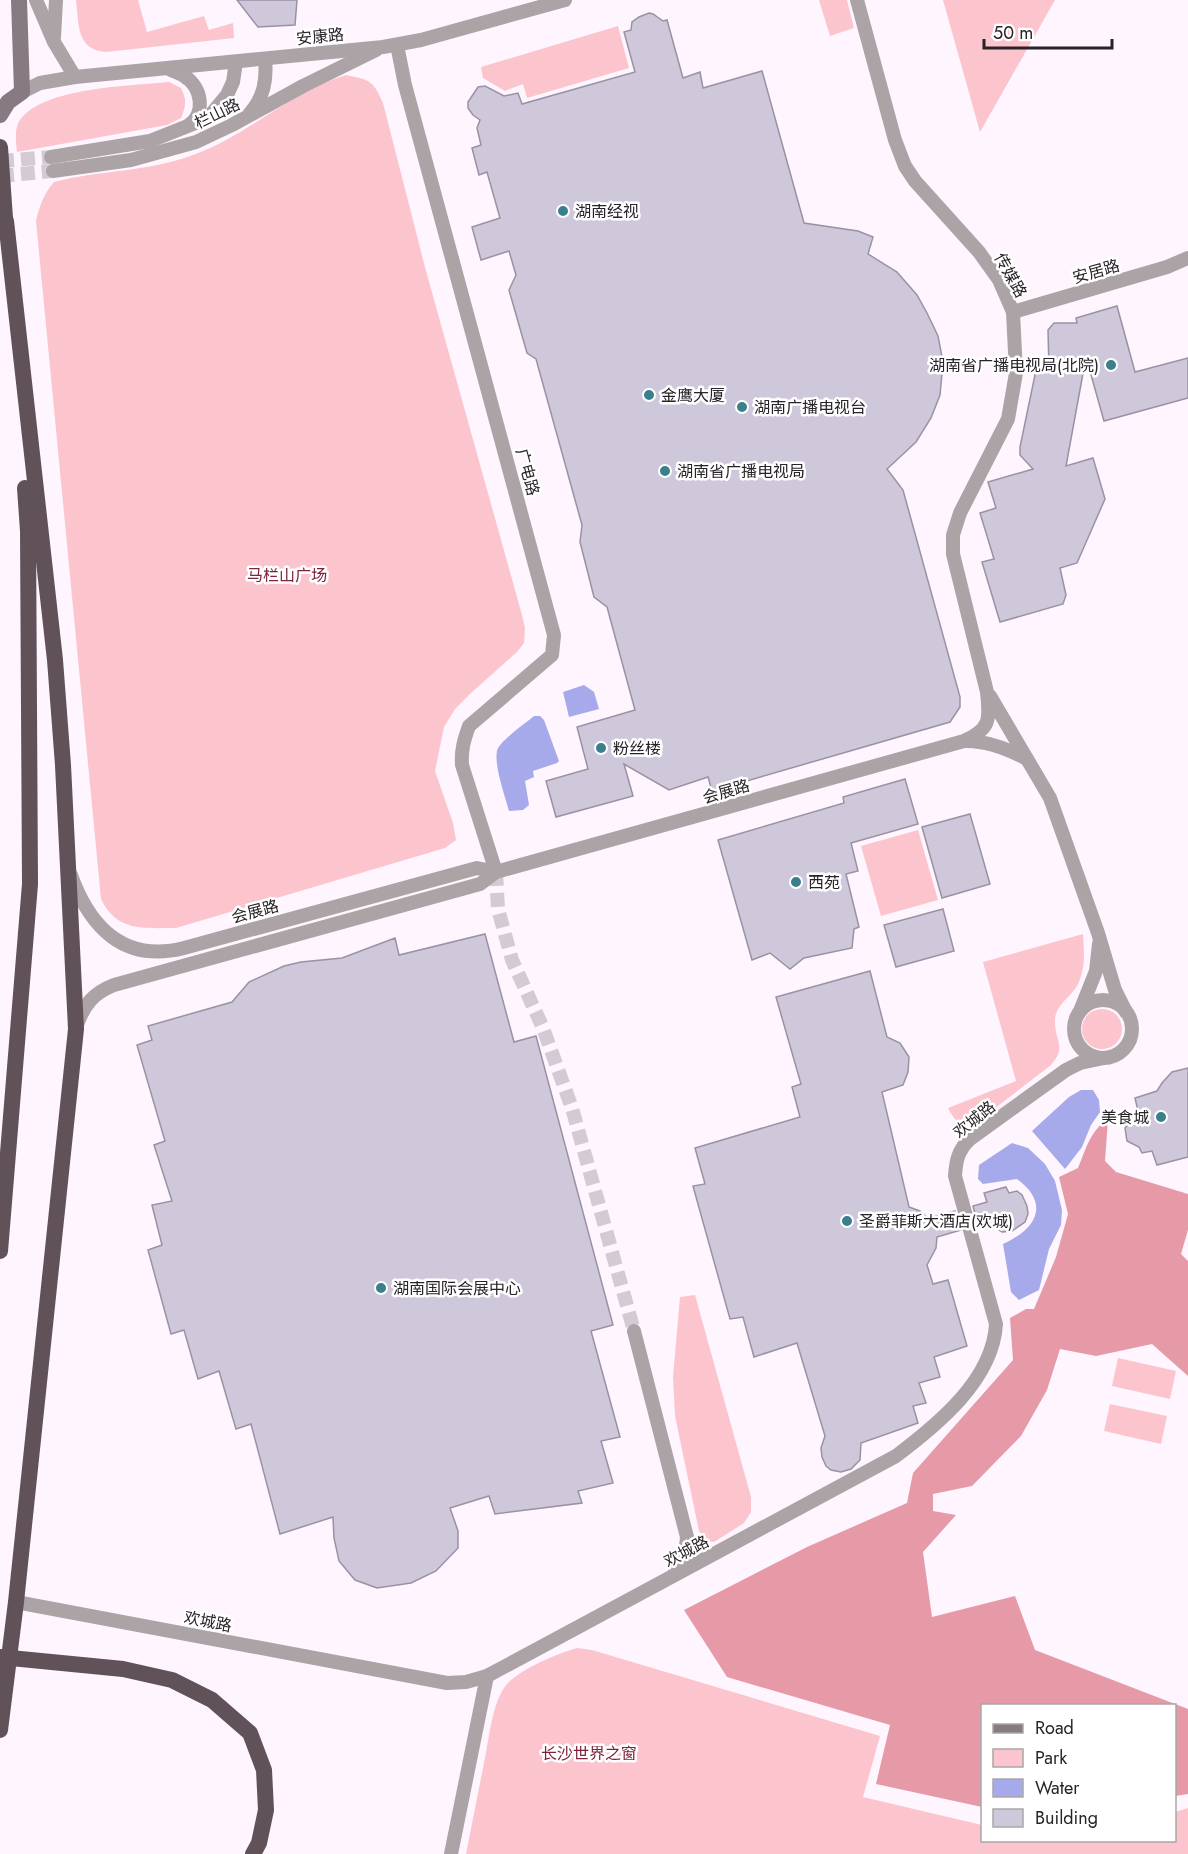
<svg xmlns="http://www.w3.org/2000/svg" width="1188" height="1854" viewBox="0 0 1188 1854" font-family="Jost,'Noto Sans SC',sans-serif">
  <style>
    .green { fill: #fcc5cd }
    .forest { fill: #e699a7 }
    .water { fill: #a6aaea }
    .building { fill: #cfc8db; stroke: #9992a3; stroke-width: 1.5 }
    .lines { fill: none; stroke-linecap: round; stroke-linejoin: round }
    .minor-tunnel { stroke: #d3cbd3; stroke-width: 14; stroke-dasharray: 14 7; stroke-linecap: butt }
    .minor { stroke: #aca3a7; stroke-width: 14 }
    .secondary { stroke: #877a80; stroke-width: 16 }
    .trunk { stroke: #61525a; stroke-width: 16 }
    .trunk-bridge { stroke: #61525a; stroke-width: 16 }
    .poi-dot { fill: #3b7e8e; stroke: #fff; stroke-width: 2 }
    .labels { text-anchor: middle; stroke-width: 5; stroke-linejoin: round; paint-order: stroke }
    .street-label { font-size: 16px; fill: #282328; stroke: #fff }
    .poi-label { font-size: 16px; fill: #282328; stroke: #fff; text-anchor: start }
    .park-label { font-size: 16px; fill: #7d243c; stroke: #fff }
  </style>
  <rect width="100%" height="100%" fill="#fef5fe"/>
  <g class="green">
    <path d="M76 0H138L147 32 204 16 209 30 233 23 234 38 106 52C76 50 79 24 76 0Z"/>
    <path d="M819 0H847L854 28 830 36Z"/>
    <path d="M943 0H1055L980 132Z"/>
    <path d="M618 26 629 68 527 98 523 84 505 91 483 78 481 67Z"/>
    <path d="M346 75C370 80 373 80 383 103L426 271 522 615 525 628 524 643 517 652 471 693 455 709 444 727 435 771 453 823 456 840 445 848 176 928C143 928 117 932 101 899L36 221C39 207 44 193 54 182 100 170 148 172 193 155 248 135 290 92 346 75Z"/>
    <path d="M169 82 181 88C187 100 186 106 181 118L167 125 17 152C16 142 14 128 20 120 44 87 130 86 169 82Z"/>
    <path d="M918 830 938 900 881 916 861 846Z"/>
    <path d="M1083 934C1084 951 1086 967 1078 984 1072 997 1054 1005 1055 1022 1055 1042 1067 1046 1051 1065L973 1125C959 1125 954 1120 948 1108L1016 1081 983 962Z"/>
    <circle cx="1102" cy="1029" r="20"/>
    <path d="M695 1295 751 1497V1512L744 1523 714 1542 705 1540 699 1531 675 1416 673 1377 680 1297Z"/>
    <path d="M1118 1358 1176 1371 1170 1399 1112 1386Z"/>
    <path d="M1110 1404 1167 1416 1161 1444 1104 1431Z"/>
    <path d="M577 1648 592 1650 880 1736 863 1797 982 1825V1840H1174L1175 1812 1188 1808V1854H466C472 1824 478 1793 484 1763 489 1740 492 1701 507 1684 522 1668 557 1654 577 1648Z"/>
  </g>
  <path class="forest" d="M1108 1119 1105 1161 1116 1172 1188 1194V1230L1181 1254 1188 1261V1376L1152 1344 1096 1356 1060 1349 1047 1390 1021 1436 972 1486 933 1494V1511L956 1515 923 1552 932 1617 1015 1596 1035 1650 1188 1709V1794L1175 1796 1174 1706H982V1807L876 1784 890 1725 727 1677 684 1610 807 1547 907 1503 913 1473 1013 1360 1010 1318 1026 1309H1034L1056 1257 1068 1214 1059 1177 1078 1168C1086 1149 1090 1131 1108 1119Z"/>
  <g class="water">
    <path d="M584 685 594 692 599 709 569 717 563 692Z"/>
    <path d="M534 716H540L544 720 559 761 557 763 533 771 534 777 525 781 529 805 523 810 509 811C505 796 494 766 497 751 498 742 526 723 534 716Z"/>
    <path d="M1081 1090H1093L1099 1100 1100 1112 1091 1125 1082 1147 1065 1169 1032 1131 1069 1097Z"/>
    <path d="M1012 1143 1028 1148 1045 1164 1055 1181 1062 1210 1061 1225 1049 1249 1039 1290 1019 1300 1011 1292 1003 1244C1036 1229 1051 1204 1017 1179L983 1184 978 1179 979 1165Z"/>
  </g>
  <g class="building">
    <path d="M237 0H297L295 25 258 27Z"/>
    <path d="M649 13 653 14 663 21 667 20 683 78 700 72 703 88 762 71 804 223 858 231 873 237 868 254 897 272 917 295 927 313 938 336 943 362 940 395 931 418 916 442 887 469 903 490 960 697V707L950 722 712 791 708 777 669 790 624 764 633 796 556 817 546 781 588 769 577 727 635 710 607 607 594 597 580 542 582 525 536 359 527 353 509 290 516 275 509 251 481 260 472 227 500 218 487 172 479 175 472 148 481 145 477 128 480 120 473 115 468 108V102L478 87 485 86 504 96 518 93 522 104 635 72 624 32 631 30 632 22 639 17Z"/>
    <path d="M1117 306 1135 372 1188 358V398L1104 421 1086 357 1066 466 1093 458 1105 499 1077 563 1060 568 1066 595 1063 604 1000 622 982 562 994 559 980 513 996 508 988 482 1033 469 1020 455V447L1036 370H1049L1048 330 1054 323H1077L1076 318Z"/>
    <path d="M905 779 918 824 851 843 858 871 846 874 859 927 854 929 852 948 804 958 790 969 770 953 752 960 718 840 844 803 843 797Z"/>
    <path d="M970 814 990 884 942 898 922 827Z"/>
    <path d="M943 909 954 951 896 967 884 925Z"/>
    <path d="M485 934 514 1042 536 1036 613 1325 591 1331 620 1437 601 1441 613 1483 578 1491 582 1503 495 1514 489 1496 450 1508 458 1531V1548L436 1571 411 1583 377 1588 355 1580 339 1561 334 1538 333 1517 280 1534 251 1424 236 1429 219 1371 198 1379 184 1330 171 1334 148 1250 162 1245 152 1205 172 1201 154 1145 165 1141 137 1045 152 1040 148 1026 232 1002 249 982 284 966 301 962 342 958 395 938 399 955Z"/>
    <path d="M870 971 887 1037 900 1043 909 1057 908 1072 903 1085 882 1092 909 1207 920 1211 928 1218 955 1211 961 1230 937 1237 936 1248 927 1265 933 1284 948 1280 967 1346 934 1357 940 1377 919 1383 926 1403 913 1406 918 1423 861 1443 860 1460 851 1469 841 1472 831 1470 826 1466 822 1457 821 1448 825 1436 797 1343 754 1357 743 1317 730 1319 693 1186 705 1184 695 1148 800 1117 792 1087 801 1084 776 997Z"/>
    <path d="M1188 1068V1157L1157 1165 1152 1151 1142 1153 1139 1147 1127 1141 1125 1128 1134 1118 1132 1114 1138 1111 1135 1098 1157 1091 1162 1083 1172 1072Z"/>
    <path d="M1006 1187 1009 1193 1017 1191 1022 1195 1027 1206 1028 1214 1025 1222 1012 1231 1002 1232 996 1228 993 1221 978 1225 973 1206 987 1202 984 1193Z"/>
  </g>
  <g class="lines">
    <g class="minor-tunnel">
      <path d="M0 161 51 157"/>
      <path d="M0 176 53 171"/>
      <path d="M496 872 498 909 512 960 543 1028 572 1108 634 1331"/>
    </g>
    <g class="minor">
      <path d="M36 0 54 42 75 77"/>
      <path d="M54 37 56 0"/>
      <path d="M397 45 405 85 554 635 552 655 469 726C464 740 461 750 462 765L496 872"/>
      <path d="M171 70C175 72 180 73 184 76 202 87 206 113 189 125"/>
      <path d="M22 92 40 83 75 77 383 47 421 40 565 0"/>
      <path d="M250 113C264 97 267 80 265 59"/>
      <path d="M51 157 150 141 208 118 227 95 233 82 236 62"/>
      <path d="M53 171 131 160 196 142 232 125 303 86 376 50"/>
      <path d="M1013 312 1167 267 1188 258"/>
      <path d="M990 696 1050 798 1098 933 1115 990 1126 1012"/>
      <path d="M967 741C988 741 1008 749 1027 759"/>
      <path d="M71 875C90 928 124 963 184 948L477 868 496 872"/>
      <circle cx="1103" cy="1029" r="29"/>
      <path d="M1080 1011 1096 971 1099 944"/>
      <path d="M77 1025C84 1005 93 993 114 985L480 884 496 872 964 741C991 729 990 719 987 692L953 554V535L960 513 1008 419 1016 373 1013 312 999 280 979 252 915 181 905 166 895 140 857 0"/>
      <path d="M634 1331 687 1537C686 1552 683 1561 674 1574"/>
      <path d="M16 1602 447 1683 466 1682 487 1676 896 1456C937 1425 993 1380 996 1324L955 1176C956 1161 958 1150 970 1139L1066 1070 1080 1063 1104 1058"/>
      <path d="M451 1854 487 1676"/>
    </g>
    <path class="secondary" d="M0 115 8 102 22 92 19 0"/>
    <g class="trunk">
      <path d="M0 147 6 232"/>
      <path d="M0 1251 30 884 28 531 25 488"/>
      <path d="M0 1730 16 1602 76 1029 63 765 55 660 6 221"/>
    </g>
    <path class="trunk-bridge" d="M0 1657 123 1669 172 1680 212 1700 250 1733 264 1770 266 1810 259 1843 253 1854"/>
  </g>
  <g class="poi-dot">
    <circle cx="563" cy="211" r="6"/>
    <circle cx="1111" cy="365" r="6"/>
    <circle cx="649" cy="395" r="6"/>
    <circle cx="742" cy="407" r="6"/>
    <circle cx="665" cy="471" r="6"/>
    <circle cx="601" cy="748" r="6"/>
    <circle cx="796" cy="882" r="6"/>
    <circle cx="1161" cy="1117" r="6"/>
    <circle cx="847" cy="1221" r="6"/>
    <circle cx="381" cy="1288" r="6"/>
  </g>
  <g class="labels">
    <g class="street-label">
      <text transform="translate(320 36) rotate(-6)" y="6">安康路</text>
      <text transform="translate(217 113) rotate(-26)" y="6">栏山路</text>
      <text transform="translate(1096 271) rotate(-16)" y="6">安居路</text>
      <text transform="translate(1011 275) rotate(61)" y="6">传媒路</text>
      <text transform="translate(528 472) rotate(75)" y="6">广电路</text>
      <text transform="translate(726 791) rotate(-16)" y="6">会展路</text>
      <text transform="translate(255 911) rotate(-15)" y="6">会展路</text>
      <text transform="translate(974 1119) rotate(-39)" y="6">欢城路</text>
      <text transform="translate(686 1551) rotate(-28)" y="6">欢城路</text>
      <text transform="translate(208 1621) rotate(11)" y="6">欢城路</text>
    </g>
    <g class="poi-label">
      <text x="575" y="217">湖南经视</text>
      <text x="1099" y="371" text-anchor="end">湖南省广播电视局(北院)</text>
      <text x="661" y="401">金鹰大厦</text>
      <text x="754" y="413">湖南广播电视台</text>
      <text x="677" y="477">湖南省广播电视局</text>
      <text x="613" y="754">粉丝楼</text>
      <text x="808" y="888">西苑</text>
      <text x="1149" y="1123" text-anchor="end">美食城</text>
      <text x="859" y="1227">圣爵菲斯大酒店(欢城)</text>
      <text x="393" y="1294">湖南国际会展中心</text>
    </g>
    <g class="park-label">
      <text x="287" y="581">马栏山广场</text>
      <text x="589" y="1759">长沙世界之窗</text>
    </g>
  </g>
  <rect x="981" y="1704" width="195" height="138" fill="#ffffff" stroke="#a9a7a9" stroke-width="1.5"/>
  <rect x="993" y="1724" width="30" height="9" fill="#877a80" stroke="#a9a7a9" stroke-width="1.5"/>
  <text x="1035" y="1734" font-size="18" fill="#282328">Road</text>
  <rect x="993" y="1749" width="30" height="18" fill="#fcc5cd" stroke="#a9a7a9" stroke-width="1.5"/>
  <text x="1035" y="1764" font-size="18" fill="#282328">Park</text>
  <rect x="993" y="1779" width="30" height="18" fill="#a6aaea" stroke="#a9a7a9" stroke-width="1.5"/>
  <text x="1035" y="1794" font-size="18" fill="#282328">Water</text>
  <rect x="993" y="1809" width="30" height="18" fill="#cfc8db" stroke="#a9a7a9" stroke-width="1.5"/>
  <text x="1035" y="1824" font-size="18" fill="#282328">Building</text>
  <path d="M984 39v9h128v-9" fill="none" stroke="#282328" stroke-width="3"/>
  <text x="993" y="39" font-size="18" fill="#282328" stroke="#ffffff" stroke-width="4.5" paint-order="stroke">50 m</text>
</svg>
